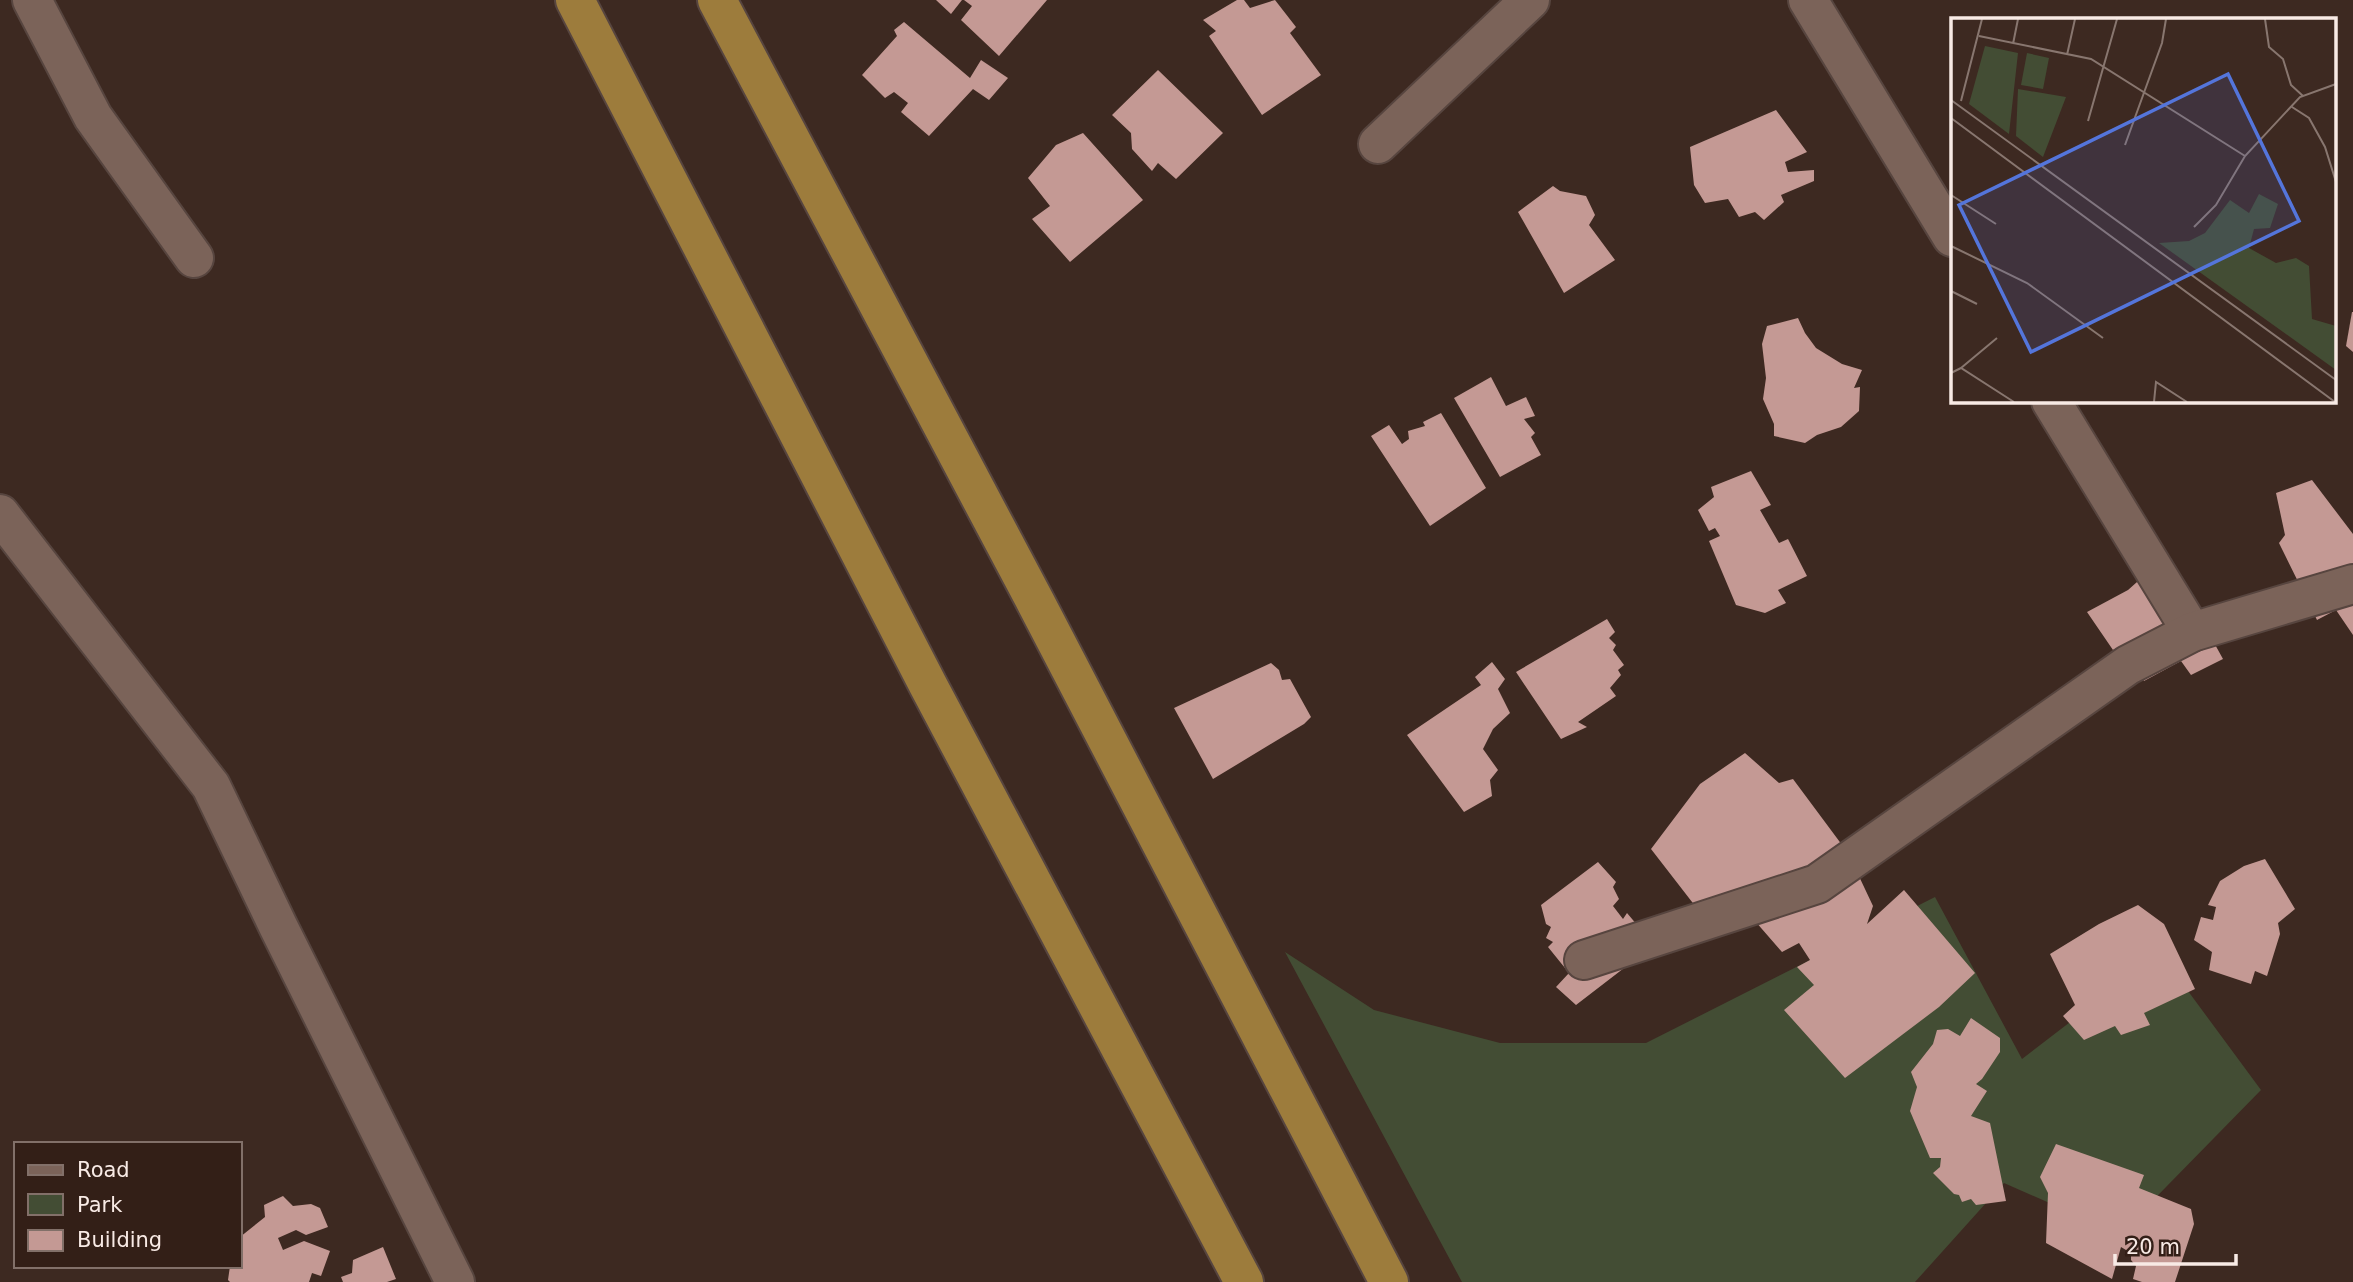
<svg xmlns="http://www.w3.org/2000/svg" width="2353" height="1282" viewBox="0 0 2353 1282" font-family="'DejaVu Sans',sans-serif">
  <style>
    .green { fill: #434d34 }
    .building { fill: #c49994 }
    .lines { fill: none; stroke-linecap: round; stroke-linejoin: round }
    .minor-casing { stroke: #57453f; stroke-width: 42 }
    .highway-casing { stroke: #57453f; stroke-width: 42 }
    .minor { stroke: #7b6359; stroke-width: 38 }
    .highway { stroke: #9d7c3c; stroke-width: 38 }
    .inset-road { fill: none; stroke: #88766f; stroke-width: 2 }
    .view { fill: #5475db; fill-opacity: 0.15; stroke: #5475db; stroke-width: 3.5 }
    .inset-edge { fill: none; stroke: #f8eae5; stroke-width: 3.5 }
  </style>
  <rect width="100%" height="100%" fill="#3d2921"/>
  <path class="green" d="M1935 897 2022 1059 2160 953 2261 1090 2120 1234 2004 1183 1915 1282H1462L1285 952 1374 1010 1500 1043H1646Z"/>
  <g class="building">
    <path d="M936 0H962L951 14Z"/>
    <path d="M964 0H1047L999 56 961 20 972 6Z"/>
    <path d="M1237 0H1244L1250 8 1275 0 1296 27 1290 33 1321 75 1262 115 1209 36 1216 31 1203 20Z"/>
    <path d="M904 22 970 78 981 60 1008 78 989 100 973 89 929 136 901 112 908 103 894 92 885 98 862 75 897 36 894 30Z"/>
    <path d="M1158 70 1223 133 1176 179 1158 163 1152 171 1132 149 1131 133 1112 115Z"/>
    <path d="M1776 110 1807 152 1785 162 1788 172 1814 170V181L1781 195 1784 202 1764 220 1755 212 1739 217 1728 199 1705 203 1694 185 1690 147Z"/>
    <path d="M1083 133 1143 200 1070 262 1032 219 1050 206 1028 178 1056 145Z"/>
    <path d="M1553 186 1560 191 1586 196 1595 215 1589 225 1615 260 1564 293 1518 212Z"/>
    <path d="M2352 312H2353V352L2346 346Z"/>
    <path d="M1798 318 1805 333 1816 348 1842 364 1862 370 1854 388 1860 387 1859 411 1841 427 1817 435 1805 443 1774 436V424L1763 399 1766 378 1762 344 1767 326Z"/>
    <path d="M1491 377 1506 406 1526 397 1535 416 1524 419 1535 433 1531 437 1541 455 1500 477 1454 398Z"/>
    <path d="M1441 413 1486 488 1430 526 1371 436 1389 425 1402 444 1409 439 1408 431 1425 426 1423 422Z"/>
    <path d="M1751 471 1771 505 1760 510 1779 543 1788 539 1807 576 1778 590 1786 603 1765 613 1736 605 1709 541 1720 536 1715 528 1709 531 1698 510 1714 497 1711 487Z"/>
    <path d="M2312 480 2353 534V635L2336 610 2317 620 2279 543 2285 535 2276 493Z"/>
    <path d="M2163 559 2175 572 2223 659 2191 675 2181 661 2144 681 2123 645 2113 650 2087 612 2128 590Z"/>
    <path d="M1607 619 1615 632 1609 638 1616 645 1613 650 1624 665 1618 670 1621 675 1610 688 1616 696 1578 722 1587 727 1561 739 1516 672Z"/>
    <path d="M1492 662 1505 679 1498 689 1510 713 1493 729 1483 749 1498 770 1490 780 1492 796 1464 812 1407 735 1481 685 1475 677Z"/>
    <path d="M1271 663 1279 670 1282 680 1290 679 1311 717 1304 724 1213 779 1174 708Z"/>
    <path d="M1745 753 1779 783 1793 779 1848 853 1873 906 1867 924 1904 890 1975 973 1939 1007 1845 1078 1784 1010 1814 985 1797 967 1810 960 1799 943 1782 952 1755 921 1699 911 1651 849 1700 784Z"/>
    <path d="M2265 859 2295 909 2278 923 2280 934 2267 976 2255 971 2251 984 2209 970 2212 952 2194 940 2201 917 2213 920 2216 907 2208 905 2220 881 2244 866Z"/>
    <path d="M1598 862 1616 882 1613 887 1619 899 1613 906 1623 919 1627 913 1654 945 1576 1005 1556 987 1569 973 1548 947 1553 942 1546 938 1551 927 1546 924 1541 905Z"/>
    <path d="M2138 905 2164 924 2195 989 2144 1013 2150 1025 2121 1035 2115 1026 2084 1040 2063 1016 2075 1005 2050 954 2099 924Z"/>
    <path d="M1971 1018 2000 1038V1052L1982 1079 1976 1084 1987 1091 1971 1116 1990 1123 2006 1201 1976 1205 1971 1199 1962 1202 1959 1195 1954 1194 1933 1173 1940 1167 1941 1158H1930L1910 1111 1917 1087 1911 1072 1933 1044 1937 1030 1948 1029 1960 1036Z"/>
    <path d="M2056 1144 2144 1175 2139 1188 2191 1209 2194 1224 2175 1282H2142L2133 1279 2136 1266 2131 1260V1253L2121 1247 2112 1279 2046 1243 2048 1193 2040 1177Z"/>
    <path d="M283 1196 293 1206 311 1204 320 1208 328 1227 306 1235 296 1230 278 1238 283 1250 304 1241 330 1251 321 1276 312 1273 309 1282H230L228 1280 230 1266H240V1237L265 1217 264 1205Z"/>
    <path d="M383 1247 396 1279 387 1282H343L341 1277 352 1273 353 1260Z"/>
  </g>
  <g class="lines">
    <g class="minor-casing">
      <g id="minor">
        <path d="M32 0 93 117 194 258"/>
        <path d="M1808 0 1952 237"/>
        <path d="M1378 144 1530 0"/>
        <path d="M2051 401 2192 632"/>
        <path d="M0 514 211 786 278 926 455 1282"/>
        <path d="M1584 960 1817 884 2128 665 2192 632 2353 584"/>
      </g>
    </g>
    <g class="highway-casing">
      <g id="highway">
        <path d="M575 0 928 685 1244 1282"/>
        <path d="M717 0 1036 603 1389 1282"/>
      </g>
    </g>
    <use href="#minor" class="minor"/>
    <use href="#highway" class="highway"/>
  </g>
  <g transform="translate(1951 18)">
    <rect width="385" height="385" fill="#3d2921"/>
    <path d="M34 28 67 35 58 116 18 86ZM76 35 98 40 92 71 70 67ZM67 71 115 79 92 139 65 118ZM308 176 327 186 319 210 303 211 298 230 325 245 345 240 358 248 361 301 385 308V352L208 225 238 223 254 215 279 182 298 195Z" fill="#434d34"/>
    <path class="inset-road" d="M314 1 318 29 332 41 340 67 352 78M28 18 140 41 294 138M62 26 67 1M116 37 124 1M0 82 385 362M10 83 31 1M341 89 358 100 374 129 385 164M0 100 384 384M137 103 166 1M174 127 211 25 215 1M0 177 45 206M243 209 265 187 294 138 349 79 385 66M0 228 76 265 152 320M0 273 26 286M10 350 46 320M0 355 10 350 63 384M203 384 205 364 236 384"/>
    <path class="view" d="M277 56 348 203 80 334 8 187Z"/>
    <rect width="385" height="385" class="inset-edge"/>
  </g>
  <rect x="14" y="1142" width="228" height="126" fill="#331f17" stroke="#827069" stroke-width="2"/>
  <rect x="28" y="1165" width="35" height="10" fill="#7b6359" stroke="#827069" stroke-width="2"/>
  <text x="77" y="1177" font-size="21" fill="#f8eae5">Road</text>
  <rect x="28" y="1194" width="35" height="21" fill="#434d34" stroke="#827069" stroke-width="2"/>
  <text x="77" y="1212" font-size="21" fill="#f8eae5">Park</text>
  <rect x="28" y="1230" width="35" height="21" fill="#c49994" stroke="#827069" stroke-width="2"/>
  <text x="77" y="1247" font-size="21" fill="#f8eae5">Building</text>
  <path d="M2115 1254v10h121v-10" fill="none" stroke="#f8eae5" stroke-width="3.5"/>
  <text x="2126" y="1254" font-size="21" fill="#f8eae5" stroke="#331f17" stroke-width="5" paint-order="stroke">20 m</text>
</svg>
